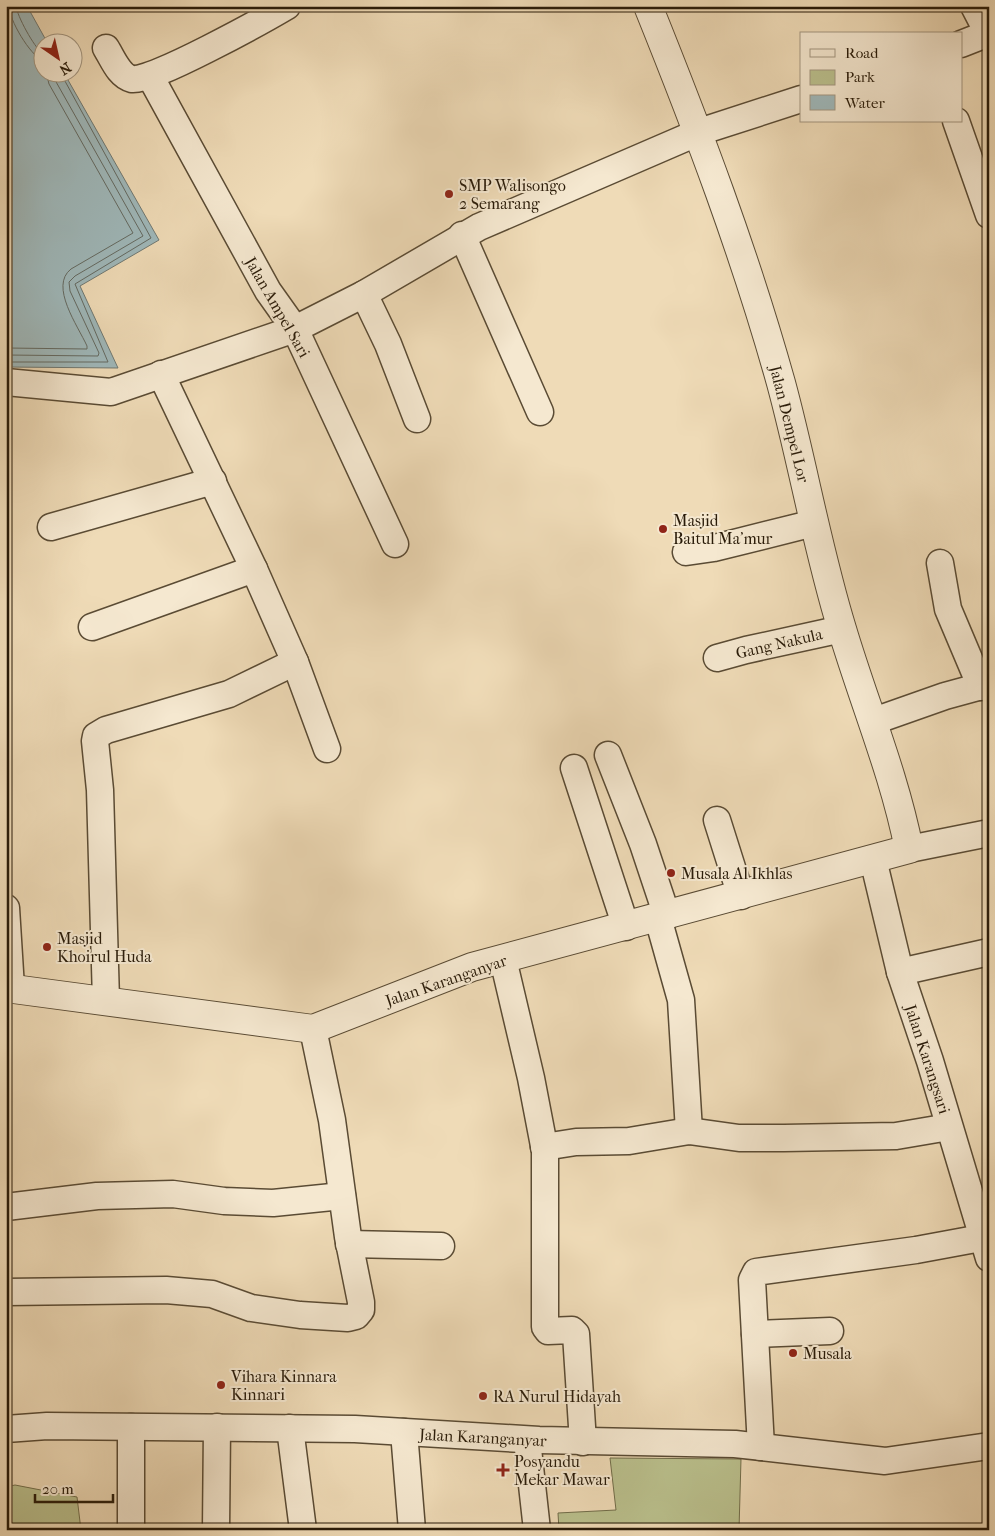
<svg xmlns="http://www.w3.org/2000/svg" width="995" height="1536" viewBox="0 0 995 1536" font-family="'IM FELL French Canon',serif">
  <style>
    .green { fill: #bac08d; stroke: #726e4b }
    .water { fill: #9fb8ba; stroke: #707973 }
    .lines { fill: none; stroke-linecap: round; stroke-linejoin: round }
    .shore { stroke: #646a62; stroke-width: 1 }
    .minor-casing { stroke: #5a4b34; stroke-width: 29 }
    .tertiary-casing { stroke: #5a4b34; stroke-width: 30 }
    .minor { stroke: #f5e8d0; stroke-width: 26 }
    .tertiary { stroke: #f5e8d0; stroke-width: 28 }
    .poi-dot { fill: #8f2418; stroke: #f5e8d0; stroke-width: 2 }
    .labels { text-anchor: middle; stroke-width: 4; stroke-linejoin: round; paint-order: stroke }
    .poi-label { font-size: 16px; fill: #291b09; stroke: #f5e8d0; text-anchor: start }
    .street-label { font-size: 16px; fill: #291b09; stroke: #f5e8d0 }
  </style>
  <rect width="100%" height="100%" fill="#efdbb7"/>
  <filter id="stains"><feTurbulence type="fractalNoise" baseFrequency=".004" numOctaves="4"/><feColorMatrix values="0 0 0 0 .2 0 0 0 0 .09 0 0 0 0 .02 0 0 0 .5 -.17"/></filter>
  <radialGradient id="worn" r=".72"><stop offset=".6" stop-color="#630" stop-opacity="0"/><stop offset="1" stop-color="#630" stop-opacity=".3"/></radialGradient>
  <g class="green">
    <path d="M610 1458 741 1459 739 1530H559L558 1513 616 1510Z"/>
    <path d="M15 1485 77 1497 81 1530H6V1487Z"/>
  </g>
  <path class="water" d="M6 6H27L47 42H42V72L64 73 159 240 80 286 118 368 6 367Z"/>
  <g class="lines">
    <g class="shore">
      <path d="M9 6C9 20 30 55 42 60"/>
      <path d="M16 6C17 16 34 47 42 53"/>
      <path d="M6 348 87 349V346C78 326 49 286 71 269L133 233 49 84 46 72"/>
      <path d="M6 355 98 356 99 353 70 291 69 282 75 276 143 236 55 80 54 72"/>
      <path d="M6 362H108L75 284 151 238 60 72"/>
    </g>
    <g class="minor-casing">
      <g id="minor">
        <path d="M974 6 988 33"/>
        <path d="M961 44 989 33"/>
        <path d="M106 48C113 59 119 76 132 79 150 83 265 19 287 6"/>
        <path d="M150 76 268 291 295 329 395 544"/>
        <path d="M956 121 989 215"/>
        <path d="M462 235 540 412"/>
        <path d="M364 294 388 344 417 419"/>
        <path d="M6 382 111 392 295 329 364 294 479 227 699 132 801 99"/>
        <path d="M51 527 213 481"/>
        <path d="M686 552 714 548 814 523"/>
        <path d="M940 563 948 609 981 687"/>
        <path d="M92 627 254 569"/>
        <path d="M717 658 746 650 842 629"/>
        <path d="M295 662 327 749"/>
        <path d="M874 721 945 696 989 684"/>
        <path d="M608 755 643 844 667 916"/>
        <path d="M574 768 626 927"/>
        <path d="M717 820 741 896"/>
        <path d="M909 849 989 833"/>
        <path d="M873 859 900 972 930 1061 989 1258"/>
        <path d="M6 908 11 988"/>
        <path d="M658 918 681 1000 689 1131"/>
        <path d="M503 959 531 1078 545 1151V1327L548 1331 572 1330 576 1334 583 1442"/>
        <path d="M900 972 989 952"/>
        <path d="M106 1001 100 790 95 741 96 736 106 730 229 694 295 662 254 569 161 374"/>
        <path d="M544 1147 576 1142 629 1141 689 1131 739 1138H784L896 1136 949 1127"/>
        <path d="M6 1207 97 1196 173 1194 224 1201 273 1203 342 1196"/>
        <path d="M349 1244 441 1246"/>
        <path d="M6 1292 166 1290 212 1294 251 1308 300 1315 348 1318 356 1316 361 1310V1302L348 1237 332 1120 313 1029"/>
        <path d="M755 1334 830 1331"/>
        <path d="M290 1428 303 1530"/>
        <path d="M6 1429 47 1426 355 1429 539 1440 735 1444 885 1461 989 1446"/>
        <path d="M404 1432 412 1530"/>
        <path d="M527 1440 537 1530"/>
        <path d="M761 1447 752 1280 756 1272 916 1250 981 1238"/>
        <path d="M131 1530V1427"/>
        <path d="M216 1530 217 1427"/>
      </g>
    </g>
    <g class="tertiary-casing">
      <path id="tertiary" d="M6 988 313 1029 472 967 909 849C894 773 864 703 842 629 817 548 803 464 781 383 745 254 698 130 648 6"/>
    </g>
    <use href="#minor" class="minor"/>
    <use href="#tertiary" class="tertiary"/>
  </g>
  <g class="poi-dot">
    <circle cx="449" cy="194" r="5"/>
    <circle cx="663" cy="529" r="5"/>
    <circle cx="671" cy="873" r="5"/>
    <circle cx="47" cy="947" r="5"/>
    <circle cx="793" cy="1353" r="5"/>
    <circle cx="221" cy="1385" r="5"/>
    <circle cx="483" cy="1396" r="5"/>
    <path d="M500.5 1462.5h5v5h5v5h-5v5h-5v-5h-5v-5h5z"/>
  </g>
  <g class="labels">
    <g class="poi-label">
      <text x="459" y="191">SMP Walisongo<tspan x="459" dy="18">2 Semarang</tspan></text>
      <text x="673" y="526">Masjid<tspan x="673" dy="18">Baitul Ma'mur</tspan></text>
      <text x="681" y="879">Musala Al Ikhlas</text>
      <text x="57" y="944">Masjid<tspan x="57" dy="18">Khoirul Huda</tspan></text>
      <text x="803" y="1359">Musala</text>
      <text x="231" y="1382">Vihara Kinnara<tspan x="231" dy="18">Kinnari</tspan></text>
      <text x="493" y="1402">RA Nurul Hidayah</text>
      <text x="514" y="1467">Posyandu<tspan x="514" dy="18">Mekar Mawar</tspan></text>
    </g>
    <g class="street-label">
      <text transform="translate(278 307) rotate(60)" y="6">Jalan Ampel Sari</text>
      <text transform="translate(790 424) rotate(76)" y="6">Jalan Dempel Lor</text>
      <text transform="translate(779 643) rotate(-13)" y="6">Gang Nakula</text>
      <text transform="translate(446 980) rotate(-19)" y="6">Jalan Karanganyar</text>
      <text transform="translate(928 1059) rotate(72)" y="6">Jalan Karangsari</text>
      <text transform="translate(483 1437) rotate(3)" y="6">Jalan Karanganyar</text>
    </g>
  </g>
  <rect width="995" height="1536" fill="none" stroke="#efdbb7" stroke-width="25"/>
  <rect x="8" y="8" width="980" height="1521" fill="none" stroke="#291b09" stroke-width="2.5"/>
  <rect x="12" y="12" width="970" height="1511" fill="none" stroke="#291b09"/>
  <rect x="800" y="32" width="162" height="90" fill="#f5e8d0" stroke="#a39680"/>
  <rect x="810" y="49" width="25" height="8" fill="#f5e8d0" stroke="#a39680"/>
  <text x="845" y="58" font-size="15" fill="#291b09">Road</text>
  <rect x="810" y="70" width="25" height="15" fill="#bac08d" stroke="#a39680"/>
  <text x="845" y="82" font-size="15" fill="#291b09">Park</text>
  <rect x="810" y="95" width="25" height="15" fill="#9fb8ba" stroke="#a39680"/>
  <text x="845" y="108" font-size="15" fill="#291b09">Water</text>
  <g transform="translate(58 58) rotate(146)"><circle r="24" fill="#f5e8d0" stroke="#a39680"/>
  <path d="M0-4L9 19L0 12L-9 19Z" fill="#8f2418"/>
  <text y="-8" font-size="14" font-weight="bold" text-anchor="middle" fill="#291b09">N</text>
  </g>
  <path d="M35 1494v8h78v-8" fill="none" stroke="#291b09" stroke-width="2.5"/>
  <text x="42" y="1494" font-size="15" fill="#291b09" stroke="#f5e8d0" stroke-width="4" paint-order="stroke">20 m</text>
  <rect width="100%" height="100%" filter="url(#stains)"/>
  <rect width="100%" height="100%" fill="url(#worn)"/>
</svg>
